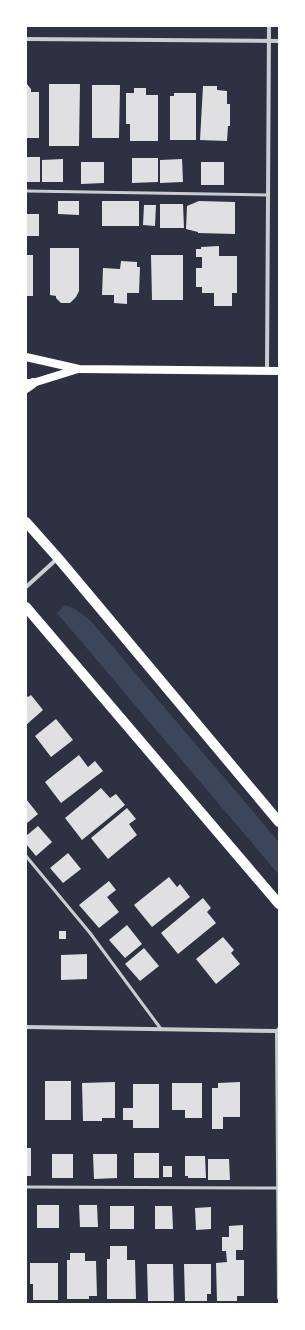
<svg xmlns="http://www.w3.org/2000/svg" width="305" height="1330" viewBox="0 0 305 1330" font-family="Barlow,sans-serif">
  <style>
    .green { fill: #3c4559 }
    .building { fill: #e0e0e3 }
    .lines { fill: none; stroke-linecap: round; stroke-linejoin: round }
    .service { stroke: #caccd0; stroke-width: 3 }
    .minor { stroke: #caccd0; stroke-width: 4 }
    .secondary { stroke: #fff; stroke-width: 8 }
    .primary { stroke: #fff; stroke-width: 10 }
  </style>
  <rect width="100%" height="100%" fill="#2d3142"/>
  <path class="green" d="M65 605 75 609 90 620 279 842V875L57 613Z"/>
  <g class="building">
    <path d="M26 83 31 89V92H39V138H26Z"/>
    <path d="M49 84H80L79 146H49Z"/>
    <path d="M92 85H120L119 138H92Z"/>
    <path d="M203 86H217V90L227 91V104H230V126H228L227 141 200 140Z"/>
    <path d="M134 88H146V95H158V141H130V124H126V93H134Z"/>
    <path d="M174 93H196V140H170V96H174Z"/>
    <rect x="26" y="157" width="14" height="25"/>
    <path d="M132 158H158V182L132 183Z"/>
    <path d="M63 159V182H42V160Z"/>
    <path d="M182 159 183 182 160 183V160Z"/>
    <path d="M81 162H104V183L81 184Z"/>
    <rect x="201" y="162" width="23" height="23"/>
    <path d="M58 201H79V215L58 214Z"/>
    <rect x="102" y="201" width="37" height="25"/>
    <path d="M199 201 235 202V234L198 233V232L186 229 187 206Z"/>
    <path d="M160 204H183L184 228H160Z"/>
    <path d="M144 205H156L155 226 143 225Z"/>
    <rect x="26" y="214" width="13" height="22"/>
    <path d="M219 246V256H237V293H232V306H214V293H202V287H196V268H202V257H196V249H201V247Z"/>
    <path d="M50 248H79V291L76 297 70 303H61L56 298V296L50 295Z"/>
    <rect x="26" y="255" width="7" height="41"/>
    <path d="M151 255H183V300H152Z"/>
    <path d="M121 261 137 262V267H140L139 293H127V304L114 303V295H102L103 268 120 269Z"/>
    <path d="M26 695 28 697 31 695 43 710 26 725Z"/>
    <path d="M56 719 73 740 51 757 35 736Z"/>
    <path d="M79 755 88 767 95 761 103 771 61 803 45 782Z"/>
    <path d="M101 788 110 798 116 794 125 805 82 840 65 818Z"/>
    <path d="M26 799 38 814 26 824Z"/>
    <path d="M127 808 136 819 129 824 137 835 108 859 91 838Z"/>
    <path d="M38 826 52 842 36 856 26 844V836Z"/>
    <path d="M68 853 81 869 63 883 50 868Z"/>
    <path d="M169 877 177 887 180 884 190 897 152 927 134 905Z"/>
    <path d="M109 881 116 890 107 897 119 912 99 928 79 905Z"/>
    <path d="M203 898 211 908 207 912 216 923 178 954 161 933Z"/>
    <path d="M127 925 142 944 125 958 109 940Z"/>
    <rect x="59" y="931" width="7" height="8"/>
    <path d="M223 937 234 950 231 953 240 964 216 984 196 959Z"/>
    <path d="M144 948 159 966 140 981 125 964Z"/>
    <path d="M87 954V979L61 980V955Z"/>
    <rect x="45" y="1081" width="26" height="39"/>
    <path d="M115 1082V1118H102V1121H83L82 1083Z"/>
    <path d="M240 1082V1117H223V1129H212V1088H218V1083Z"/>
    <path d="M172 1083H202V1118H185V1110H172Z"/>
    <path d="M133 1084H159V1128H133V1120H123V1108H133Z"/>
    <rect x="26" y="1148" width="5" height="28"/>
    <rect x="134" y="1153" width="25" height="25"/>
    <rect x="52" y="1154" width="21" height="24"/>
    <path d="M93 1154H117V1178L94 1179Z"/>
    <path d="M185 1156H205L206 1178H188V1176H185Z"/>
    <path d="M208 1159H229L230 1180H208Z"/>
    <rect x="163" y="1166" width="9" height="11"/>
    <rect x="37" y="1205" width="22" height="23"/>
    <path d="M79 1205H97L98 1227H80Z"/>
    <rect x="110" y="1206" width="24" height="23"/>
    <path d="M155 1206H172L173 1229H155Z"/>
    <path d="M211 1207V1229L196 1230 195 1208Z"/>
    <path d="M243 1225V1250H236V1260H244V1296H237V1301H217L216 1263 227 1262 226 1251H222V1237H229V1226Z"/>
    <path d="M110 1246H127V1260H135L136 1299H107V1259H110Z"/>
    <path d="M70 1253H85V1261H96L97 1296H89V1299H67V1260H70Z"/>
    <path d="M30 1263H58V1300H33V1284H30Z"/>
    <path d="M147 1264H173L174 1301H148Z"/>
    <path d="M184 1264H211V1294H207V1301H185Z"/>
  </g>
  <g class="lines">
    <g class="service">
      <path d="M26 191 268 195"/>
      <path d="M26 856 90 933 161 1029"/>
      <path d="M26 1187 278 1188"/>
    </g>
    <g class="minor">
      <path d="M26 39 279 41"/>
      <path d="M267 371 269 26"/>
      <path d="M26 587 58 558"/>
      <path d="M26 1027 277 1031 279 1029"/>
      <path d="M277 1031 279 1298"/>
    </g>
    <g class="secondary">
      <path d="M26 357 79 369 279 371"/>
      <path d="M28 383H33L78 369"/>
    </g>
    <g class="primary">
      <path d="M26 388 33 383"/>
      <path d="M26 522 58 558 279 822"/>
      <path d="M26 607 279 904"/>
    </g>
  </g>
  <rect width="305" height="1330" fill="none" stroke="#ffffff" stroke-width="54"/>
</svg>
